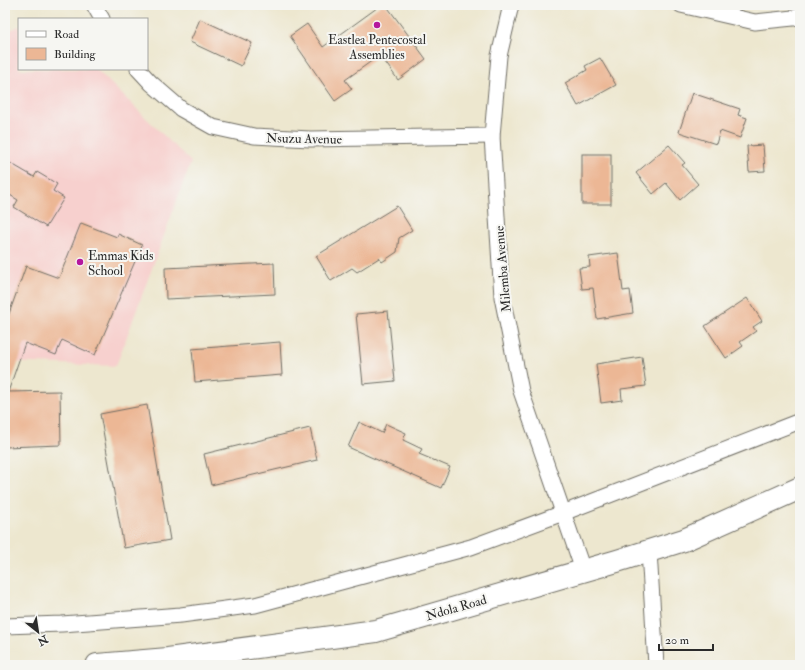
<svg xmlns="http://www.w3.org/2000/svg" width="805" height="670" viewBox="0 0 805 670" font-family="'IM FELL Double Pica',serif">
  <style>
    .built { fill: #f7d0ce }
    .building { fill: #ecb795 }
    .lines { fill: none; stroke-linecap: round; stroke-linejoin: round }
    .minor-casing { stroke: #6f6d64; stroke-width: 17 }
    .primary-casing { stroke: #6f6d64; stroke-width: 24 }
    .minor { stroke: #fff; stroke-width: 15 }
    .primary { stroke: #fff; stroke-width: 22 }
    .poi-dot { fill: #b5179e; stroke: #f6f6f2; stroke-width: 1.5 }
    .labels { text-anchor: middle; stroke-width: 4; stroke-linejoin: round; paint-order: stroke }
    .poi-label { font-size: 13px; fill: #2b2b2b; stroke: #f6f6f2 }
    .street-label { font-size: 13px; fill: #2b2b2b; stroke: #f6f6f2 }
  </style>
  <rect width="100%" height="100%" fill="#f6f6f2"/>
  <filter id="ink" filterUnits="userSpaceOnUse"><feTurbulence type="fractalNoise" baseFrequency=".025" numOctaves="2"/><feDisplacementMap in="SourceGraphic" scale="8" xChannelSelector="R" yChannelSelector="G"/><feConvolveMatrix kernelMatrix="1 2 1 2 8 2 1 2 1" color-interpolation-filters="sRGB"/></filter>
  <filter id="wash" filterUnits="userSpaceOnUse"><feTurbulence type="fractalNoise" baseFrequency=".012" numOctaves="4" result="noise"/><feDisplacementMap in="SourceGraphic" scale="16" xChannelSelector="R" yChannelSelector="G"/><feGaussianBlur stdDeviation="0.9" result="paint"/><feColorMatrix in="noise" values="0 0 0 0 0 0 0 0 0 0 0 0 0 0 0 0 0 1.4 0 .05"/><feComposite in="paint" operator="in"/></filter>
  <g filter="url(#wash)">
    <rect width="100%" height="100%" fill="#ede7cf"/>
    <path class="built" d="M19 26V69H96L191 162 116 366 5 362V33Z"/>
    <g id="blocks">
      <g class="building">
        <path d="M381 5H386L426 59 398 80 380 55 345 80 352 89 335 101 290 36 307 24 323 47Z"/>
        <path d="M200 19 252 43 241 66 190 42Z"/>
        <path d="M600 58 616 85 578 106 565 83 587 70 585 66Z"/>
        <path d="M692 93 740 109 738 115 747 118 740 138 720 131 716 144 679 132Z"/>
        <path d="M669 145 685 163 682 165 698 184 680 200 666 183 653 194 636 173Z"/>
        <path d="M763 145 765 171 749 172 747 146Z"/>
        <rect x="582" y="154" width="29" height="50"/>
        <path d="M5 160 34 177 37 172 57 184 53 191 64 198 46 227 14 207 18 200 5 192Z"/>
        <path d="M397 206 412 230 399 238 397 252 382 262 379 258 357 272 352 268 331 281 316 256Z"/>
        <path d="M81 223 117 237 118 234 142 245 95 355 62 340 56 355 25 343 8 392 60 391 61 445 5 447V325L26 266 59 278Z"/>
        <path d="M618 253 623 291 630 290 633 313 597 319 593 288 582 289 579 268 590 267 589 257Z"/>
        <path d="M274 263 275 294 166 299 165 268Z"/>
        <path d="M747 298 762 321 753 327 756 331 740 342 743 346 726 358 705 326Z"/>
        <path d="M388 311 395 381 363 384 356 314Z"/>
        <path d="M280 342 282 375 195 382 192 349Z"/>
        <path d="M642 357 646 386 621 389 622 400 601 403 596 364Z"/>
        <path d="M147 405 170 540 124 548 100 414Z"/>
        <path d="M359 422 382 433 386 424 406 433 403 440 422 449 419 454 450 467 441 488 348 447Z"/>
        <path d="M310 428 317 460 211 485 204 454Z"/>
      </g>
    </g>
  </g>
  <g filter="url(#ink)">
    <use href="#blocks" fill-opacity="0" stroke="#6f6d64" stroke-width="1"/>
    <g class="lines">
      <g class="minor-casing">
        <g id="minor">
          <path d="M94 5 102 19"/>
          <path d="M511 5 499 56 492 136 502 297 521 391 583 570"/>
          <path d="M681 5 755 22 793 18 800 16"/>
          <path d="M138 69 151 83 181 109 213 127 254 136 310 139 492 136"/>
          <path d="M649 551 656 665"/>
          <path d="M5 626 62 624 181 615 255 605 471 547 563 513 800 421"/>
        </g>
      </g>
      <g class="primary-casing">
        <path id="primary" d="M97 665 168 659 376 631 617 561 684 540 800 488"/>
      </g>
      <use href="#minor" class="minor"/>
      <use href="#primary" class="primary"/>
    </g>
  </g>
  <g class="poi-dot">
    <circle cx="377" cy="25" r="4"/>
    <circle cx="80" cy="262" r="4"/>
  </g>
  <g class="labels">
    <g class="poi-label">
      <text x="377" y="44">Eastlea Pentecostal<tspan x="377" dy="15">Assemblies</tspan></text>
      <text x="88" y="260" text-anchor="start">Emmas Kids<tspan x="88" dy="15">School</tspan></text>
    </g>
    <g class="street-label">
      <text transform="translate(304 138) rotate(1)" y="5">Nsuzu Avenue</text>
      <text transform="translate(502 269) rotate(-95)" y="5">Milemba Avenue</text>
      <text transform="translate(456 607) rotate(-16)" y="5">Ndola Road</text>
    </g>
  </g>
  <rect width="805" height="670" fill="none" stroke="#f6f6f2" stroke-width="20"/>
  <rect x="18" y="18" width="130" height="52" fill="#f6f6f2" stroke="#a5a5a2"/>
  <rect x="26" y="31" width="20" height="6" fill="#ffffff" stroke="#a5a5a2"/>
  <text x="54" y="38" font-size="12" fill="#2b2b2b">Road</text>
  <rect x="26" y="48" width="20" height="12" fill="#ecb795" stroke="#a5a5a2"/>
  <text x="54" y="58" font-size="12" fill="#2b2b2b">Building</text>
  <g transform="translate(38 632) rotate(150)" stroke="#f6f6f2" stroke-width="3" paint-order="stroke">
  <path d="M0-3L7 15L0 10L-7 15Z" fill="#2b2b2b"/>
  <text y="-6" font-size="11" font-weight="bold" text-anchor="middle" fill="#2b2b2b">N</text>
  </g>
  <path d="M659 644v6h54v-6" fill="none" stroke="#2b2b2b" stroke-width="2"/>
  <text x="665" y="644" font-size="12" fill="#2b2b2b" stroke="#f6f6f2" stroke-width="3" paint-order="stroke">20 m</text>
</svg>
